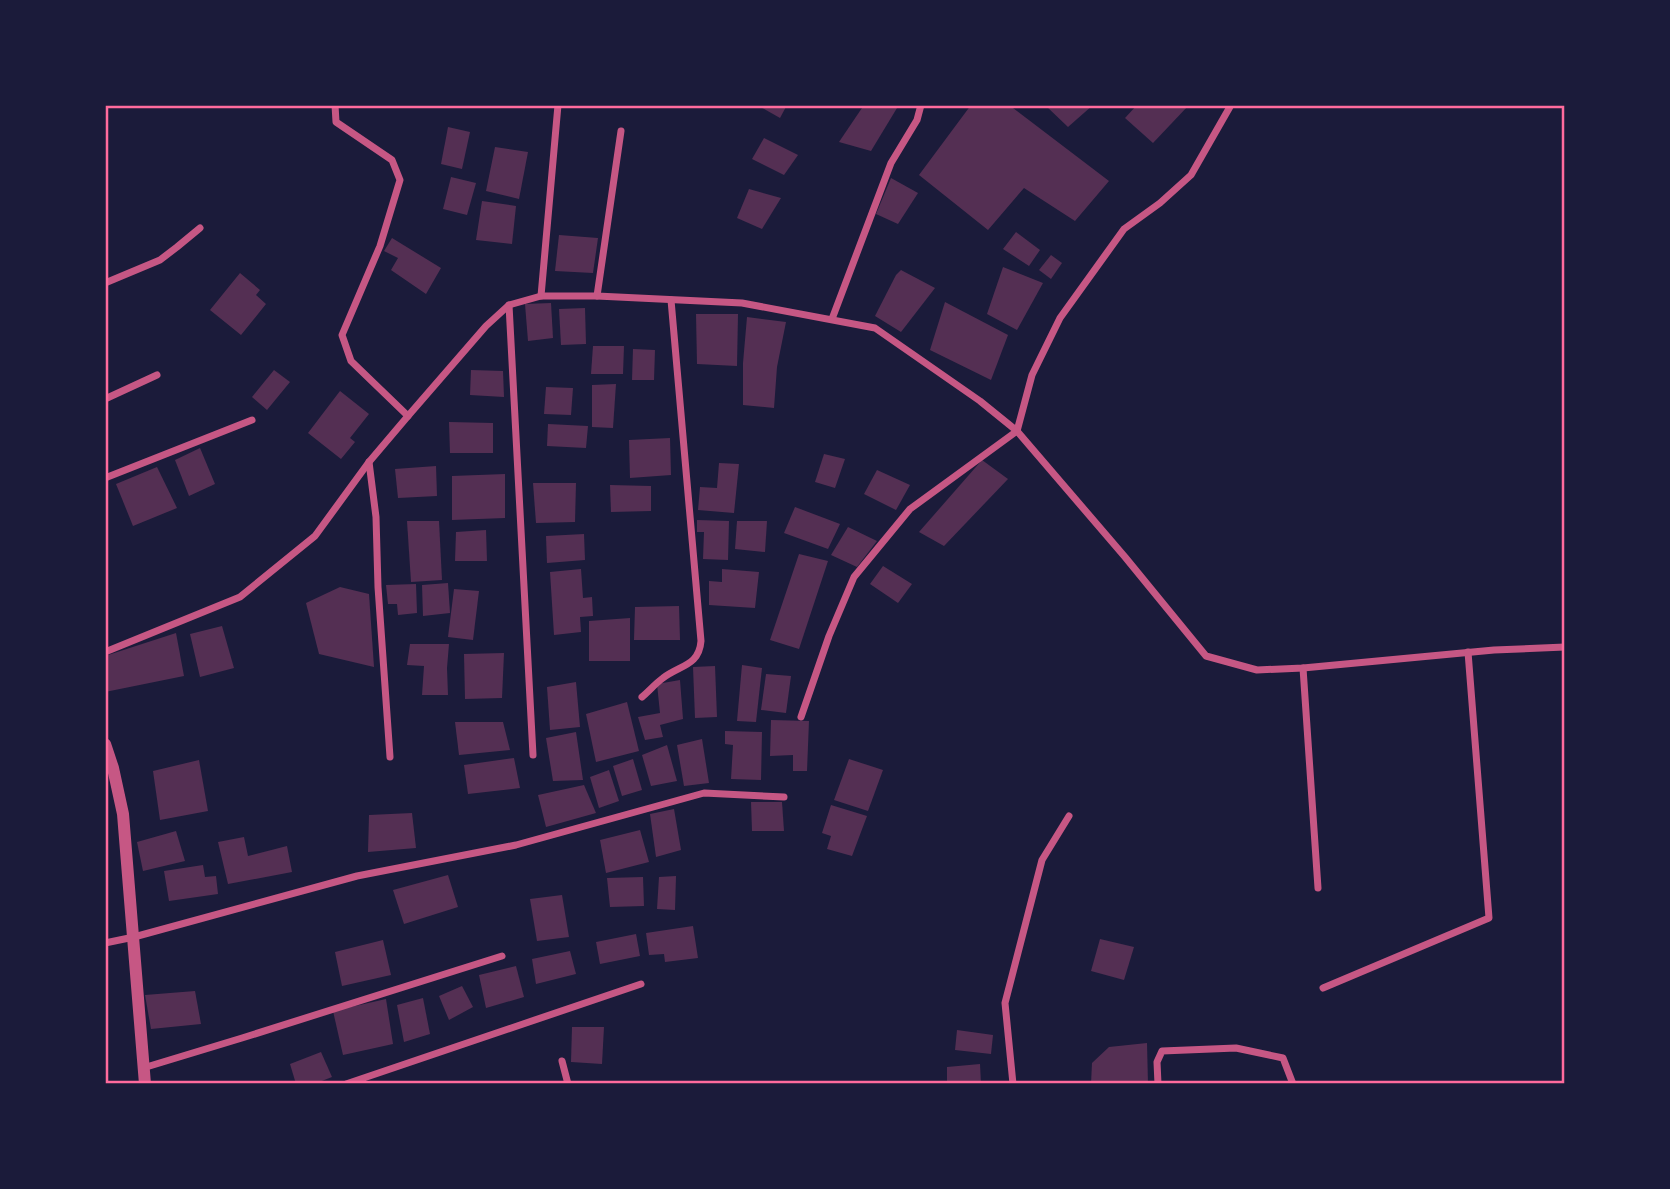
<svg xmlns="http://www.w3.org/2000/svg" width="1670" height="1189" viewBox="0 0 1670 1189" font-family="Bitter,serif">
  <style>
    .building { fill: #542f53 }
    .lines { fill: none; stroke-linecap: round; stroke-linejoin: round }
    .minor { stroke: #c65784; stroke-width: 7 }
    .tertiary { stroke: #c65784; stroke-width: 12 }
    .neatline { fill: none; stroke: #ff6b9d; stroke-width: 2.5 }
  </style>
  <rect width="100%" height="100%" fill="#1b1b3a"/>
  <g class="building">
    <path d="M757 105H787L780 118Z"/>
    <path d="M864 105H893L897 108 871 151 839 142Z"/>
    <path d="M971 105H1009L1109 181 1075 221 1024 188 988 230 919 175Z"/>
    <path d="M1045 105H1093L1068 127Z"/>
    <path d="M1137 105H1186L1188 106 1153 143 1125 118Z"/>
    <path d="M448 127 470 132 462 169 441 164Z"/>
    <path d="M764 138 798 155 784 175 752 159Z"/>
    <path d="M495 147 528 152 519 199 486 191Z"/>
    <path d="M451 177 476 183 467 215 443 209Z"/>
    <path d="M891 178 918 193 898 224 876 214Z"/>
    <path d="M749 189 781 198 762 229 737 218Z"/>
    <path d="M482 201 516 206 512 244 476 240Z"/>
    <path d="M1016 232 1040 250 1029 266 1003 249Z"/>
    <path d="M559 235 598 238 593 273 555 271Z"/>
    <path d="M392 238 441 268 426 294 391 270 398 258 384 251Z"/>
    <path d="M1051 255 1062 263 1051 279 1039 270Z"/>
    <path d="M1003 267 1043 283 1017 330 987 314Z"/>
    <path d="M901 270 935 288 901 332 875 316 896 275Z"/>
    <path d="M240 273 260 290 256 295 266 304 241 335 210 310Z"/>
    <path d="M945 302 1008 335 991 380 930 350Z"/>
    <path d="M551 303 553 338 528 341 525 304Z"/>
    <path d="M585 308 586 344 561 345 559 309Z"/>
    <path d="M696 314H738L737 366 697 364Z"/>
    <path d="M747 317 786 322 777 367 774 408 743 405V363Z"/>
    <path d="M593 346H624L623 374H591Z"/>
    <path d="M633 349 655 350 654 380H632Z"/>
    <path d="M274 370 290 382 267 410 252 397Z"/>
    <path d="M471 370 503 371 504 397 470 395Z"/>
    <path d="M616 384 613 428 592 427V385Z"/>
    <path d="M546 387 573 388 571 415 544 414Z"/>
    <path d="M340 391 369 414 350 438 355 442 341 459 308 433Z"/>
    <path d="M449 422 493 423V453H450Z"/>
    <path d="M548 424 588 426 586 448 547 446Z"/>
    <path d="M670 438 671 475 630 478 629 440Z"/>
    <path d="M200 448 215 484 189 496 175 460Z"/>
    <path d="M824 454 845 459 835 488 815 482Z"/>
    <path d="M982 460 1008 479 944 546 919 532Z"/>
    <path d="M719 463 739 464 734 513 698 510 700 487 717 488Z"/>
    <path d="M436 466 437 496 398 498 395 469Z"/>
    <path d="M157 467 177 508 133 526 116 484Z"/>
    <path d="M877 470 910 485 896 510 864 494Z"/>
    <path d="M505 474V518L452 520V476Z"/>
    <path d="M533 483H576L575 522 536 523Z"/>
    <path d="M610 485 651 486V511L611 512Z"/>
    <path d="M795 507 840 524 828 549 784 533Z"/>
    <path d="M697 520 729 521 728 560 703 559 704 532H697Z"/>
    <path d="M407 521H439L442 580 411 582Z"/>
    <path d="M737 521H767L765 552 735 549Z"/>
    <path d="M848 527 877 541 857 567 831 555Z"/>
    <path d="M486 530 487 561H455L456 532Z"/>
    <path d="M584 534 585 560 547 563 546 536Z"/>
    <path d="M799 554 828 561 799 649 770 640Z"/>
    <path d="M883 566 912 584 898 603 870 584Z"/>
    <path d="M581 569 583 598 592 597 593 616 580 617 581 632 554 635 550 572Z"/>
    <path d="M722 569 759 572 755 608 709 605V581L722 582Z"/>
    <path d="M448 583 450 613 423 616 422 585Z"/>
    <path d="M416 584 417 613 398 615 397 604H388L386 585Z"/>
    <path d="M340 587 369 594 374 667 319 654 306 603Z"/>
    <path d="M454 589 479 591 473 640 448 637Z"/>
    <path d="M679 606 680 640H634L635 607Z"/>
    <path d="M630 618V661H589V621Z"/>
    <path d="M222 626 234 668 200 677 190 634Z"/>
    <path d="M176 633 184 676 105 692V656Z"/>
    <path d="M410 644H449L447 668 448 695H422L424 666 407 665Z"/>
    <path d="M504 653 502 698 465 699 464 654Z"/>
    <path d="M742 665 762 668 756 722 737 721Z"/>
    <path d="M715 666 717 717 695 718 693 667Z"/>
    <path d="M766 674 791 676 786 713 761 710Z"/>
    <path d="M680 680 683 719 660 725 663 737 645 740 638 717 660 713 657 684Z"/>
    <path d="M576 682 580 727 550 730 547 687Z"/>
    <path d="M627 702 639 751 596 762 586 714Z"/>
    <path d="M771 720 809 721 807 771H793V755L770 756Z"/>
    <path d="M455 722H503L510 750 459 755Z"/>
    <path d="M725 731 762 732 761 780 731 779 733 745 725 744Z"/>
    <path d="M576 732 583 780 553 781 546 738Z"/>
    <path d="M702 739 709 783 684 786 677 745Z"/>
    <path d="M667 745 677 781 651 786 642 755Z"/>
    <path d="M514 758 520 788 468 794 464 765Z"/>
    <path d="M633 759 642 790 622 796 613 766Z"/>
    <path d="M849 759 883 770 868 811 834 800Z"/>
    <path d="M199 760 208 811 160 820 153 771Z"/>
    <path d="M609 770 619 801 599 808 590 777Z"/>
    <path d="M584 785 596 813 546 827 538 795Z"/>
    <path d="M751 802H782L784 831H752Z"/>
    <path d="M831 805 867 816 852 856 827 849 831 836 822 833Z"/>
    <path d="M674 809 681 850 656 857 650 814Z"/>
    <path d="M412 813 416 848 368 852 369 815Z"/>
    <path d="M640 830 649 862 606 873 600 840Z"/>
    <path d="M176 831 185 861 143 871 137 842Z"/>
    <path d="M244 837 248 856 287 846 292 872 228 884 218 842Z"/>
    <path d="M203 865 205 877 216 876 218 894 169 901 164 871Z"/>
    <path d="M448 875 458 907 404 924 393 890Z"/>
    <path d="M676 876 675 910 657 909 659 877Z"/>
    <path d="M643 877 644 906 610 907 607 878Z"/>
    <path d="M562 895 569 937 537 941 530 899Z"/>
    <path d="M693 926 698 958 665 962 664 954 649 955 646 933Z"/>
    <path d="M636 934 640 956 600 964 596 942Z"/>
    <path d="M1100 939 1134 947 1124 980 1091 971Z"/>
    <path d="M383 940 391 975 342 986 335 952Z"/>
    <path d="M570 951 576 974 536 984 532 959Z"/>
    <path d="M516 966 524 997 486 1008 479 975Z"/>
    <path d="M462 986 473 1007 449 1020 439 996Z"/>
    <path d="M195 991 201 1024 151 1029 145 995Z"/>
    <path d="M423 998 430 1034 404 1042 397 1005Z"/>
    <path d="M386 999 393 1044 343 1055 333 1011Z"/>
    <path d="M572 1027H604L602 1064 571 1062Z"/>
    <path d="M957 1030 993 1035 991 1054 955 1050Z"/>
    <path d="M1147 1043 1148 1084H1091L1092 1063 1109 1047Z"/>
    <path d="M321 1052 332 1077 314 1084H296L290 1064Z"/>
    <path d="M980 1064 981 1084H947V1067Z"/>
  </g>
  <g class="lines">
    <g class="minor">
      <path d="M335 105 336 122 392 160 400 180 380 246 342 335 351 361 408 416"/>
      <path d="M105 283 160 260 177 247 200 228"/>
      <path d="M541 296 558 105"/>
      <path d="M597 296 621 131"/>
      <path d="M509 305 533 755"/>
      <path d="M832 319 891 163 917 120 921 105"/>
      <path d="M105 399 157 375"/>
      <path d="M369 462 376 517 378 587 390 757"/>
      <path d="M105 478 252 420"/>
      <path d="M105 652 240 597 315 536 369 462 408 416 486 326 509 305 541 296H597L742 303 875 328 980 401 1017 431 1125 557 1206 656 1257 670 1303 668 1494 650 1565 647"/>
      <path d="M1303 668 1318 888"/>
      <path d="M642 697C649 691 656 683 663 678 680 665 699 666 701 641L671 300"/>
      <path d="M801 717 829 636 854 577 910 509 1017 431 1032 375 1060 318 1124 229 1160 203 1191 175 1231 105"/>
      <path d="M105 943 134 937 357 876 516 845 704 793 784 797"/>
      <path d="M1323 988 1489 918 1468 652"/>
      <path d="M562 1061 568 1084"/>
      <path d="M143 1068 242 1038 502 956"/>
      <path d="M346 1084 641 984"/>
      <path d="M1013 1084 1005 1003 1042 860 1069 816"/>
      <path d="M1158 1084 1157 1062 1162 1051 1236 1048 1283 1058 1293 1084"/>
    </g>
    <path class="tertiary" d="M105 744 113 768 123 814 145 1084"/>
  </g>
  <rect width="1670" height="1189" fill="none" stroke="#1b1b3a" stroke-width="214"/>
  <rect x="107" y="107" width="1456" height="975" class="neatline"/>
</svg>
